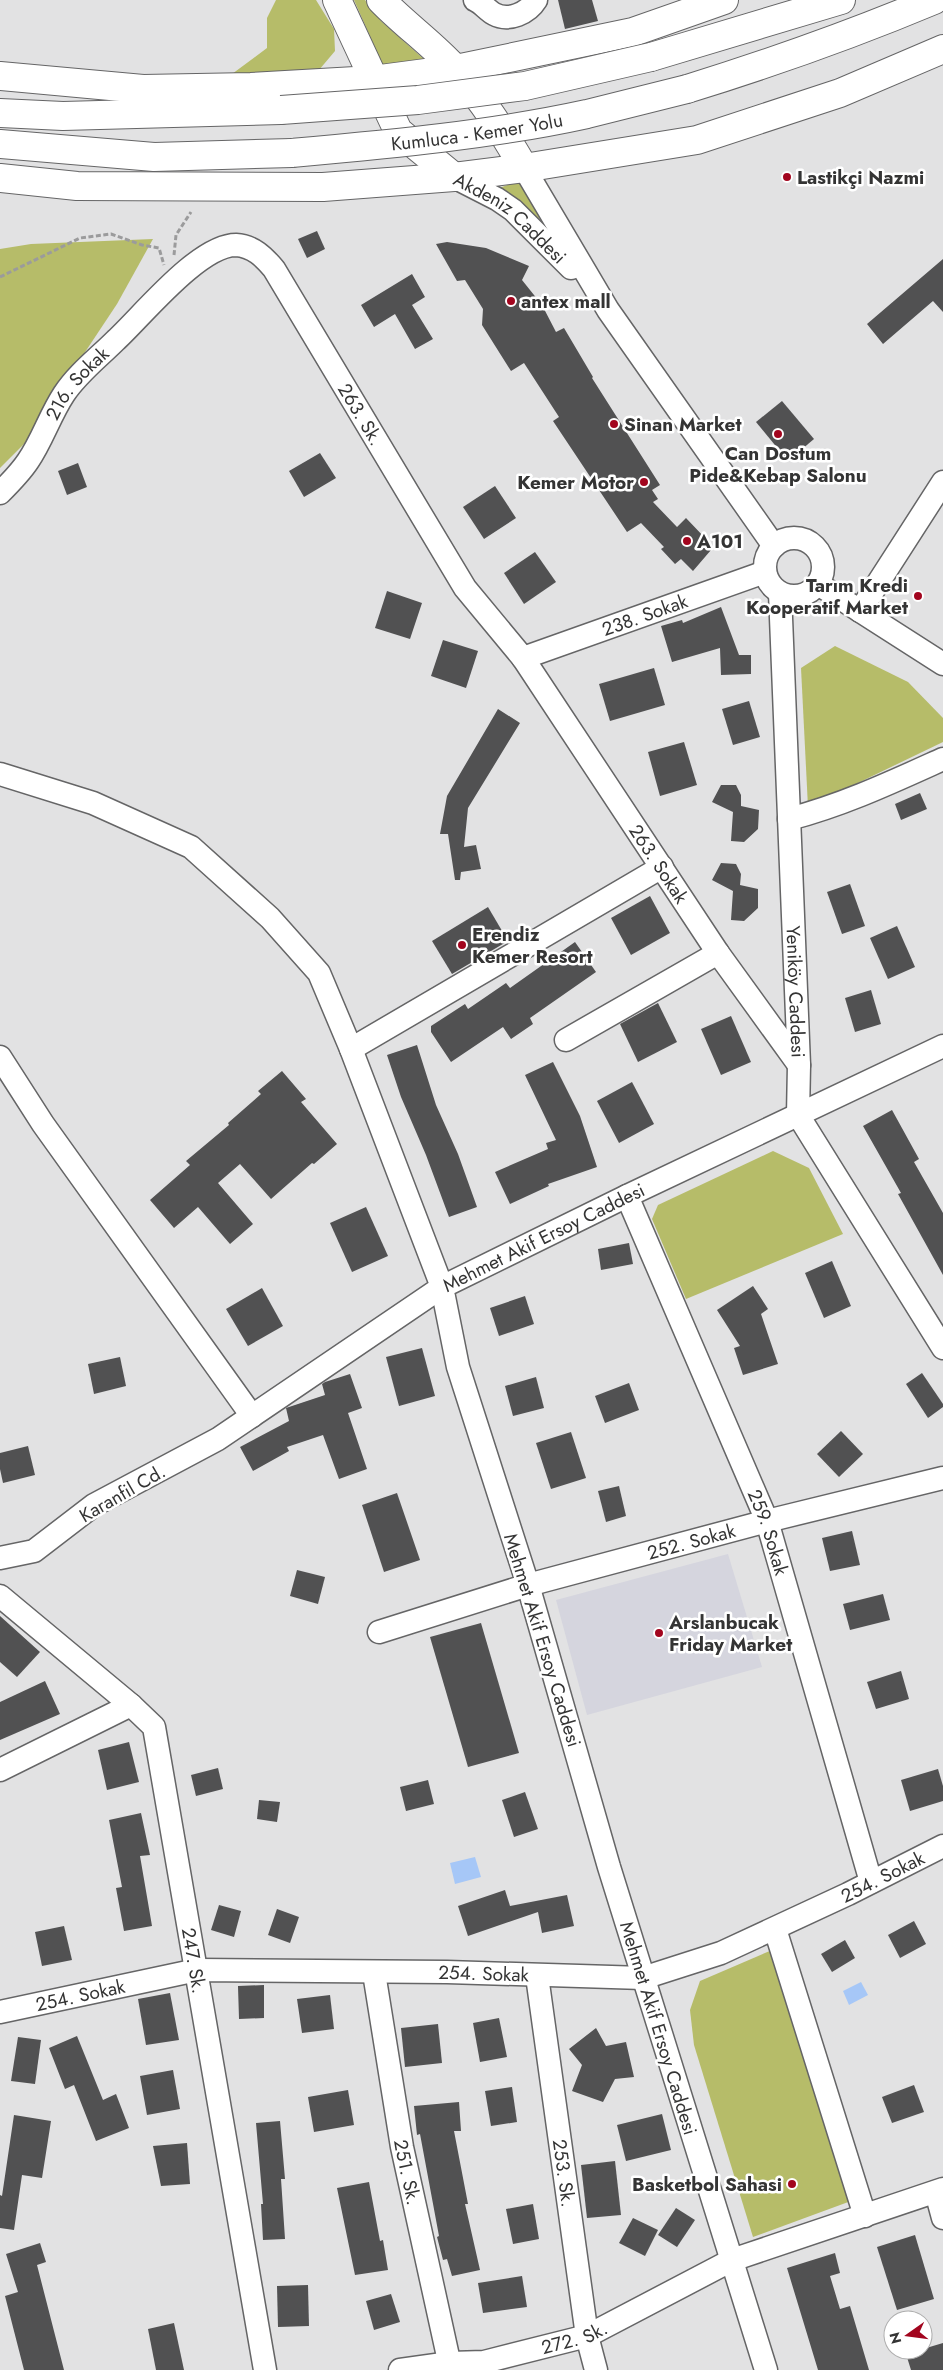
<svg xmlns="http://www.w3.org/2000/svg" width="943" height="2370" viewBox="0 0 943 2370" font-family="Jost,sans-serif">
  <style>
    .built { fill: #d5d5de }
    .green { fill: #b6bc69 }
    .water { fill: #a6c7f7 }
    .building { fill: #515152 }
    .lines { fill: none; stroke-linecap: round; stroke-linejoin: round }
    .minor-casing { stroke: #656566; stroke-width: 25 }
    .major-casing { stroke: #656566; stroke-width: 30 }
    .highway-casing { stroke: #656566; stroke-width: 30 }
    .path { stroke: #9b9b9c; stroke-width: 3; stroke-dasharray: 5 2.5; stroke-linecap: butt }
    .minor { stroke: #fff; stroke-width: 22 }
    .major { stroke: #fff; stroke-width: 28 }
    .highway { stroke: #fff; stroke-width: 28 }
    .highway-bridge-casing { stroke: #656566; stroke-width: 30; stroke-linecap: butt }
    .highway-bridge { stroke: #fff; stroke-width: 28 }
    .poi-dot { fill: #a2051e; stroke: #fff; stroke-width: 2 }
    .labels { text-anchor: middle; stroke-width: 5; stroke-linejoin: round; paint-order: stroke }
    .street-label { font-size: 19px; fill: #343434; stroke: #fff }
    .poi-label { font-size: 19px; font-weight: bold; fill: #343434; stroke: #fff; text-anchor: start }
  </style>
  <rect width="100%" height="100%" fill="#e2e2e3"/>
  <path class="built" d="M728 1554 762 1667 587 1715 556 1600Z"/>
  <g class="green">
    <path d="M276 0H316L334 29 335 51 319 70 232 74 267 48V18Z"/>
    <path d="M354 0H365L381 21 426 61 384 68Z"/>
    <path d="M523 179 543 221 490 188 502 187Z"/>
    <path d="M153 239 117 304 24 444 0 468V249L31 244Z"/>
    <path d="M835 646 908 682 943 718V742L808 807 801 668Z"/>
    <path d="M773 1151 809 1168 843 1234 686 1299 652 1219 658 1205Z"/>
    <path d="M772 1950 851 2201 753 2237 694 2045 690 2010 700 1981Z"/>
  </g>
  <g class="water">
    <path d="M475 1857 481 1877 455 1884 450 1863Z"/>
    <path d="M861 1982 868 1995 849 2005 843 1991Z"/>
  </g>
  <g class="building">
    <path d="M558 0H592L598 21 565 29Z"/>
    <path d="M317 231 325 249 307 258 298 239Z"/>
    <path d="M447 242 486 248 529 266 522 280 542 305 556 332 564 328 593 377 592 378 660 485 652 490 658 499 653 502 677 527 686 518 706 539 703 542 711 550 693 571 681 559 675 564 661 549 664 547 641 523 627 532 553 421 559 417 524 363 511 371 482 325 483 309 465 280 457 281 436 244Z"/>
    <path d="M943 259V312L933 301 883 344 867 324Z"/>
    <path d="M412 274 425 297 412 305 433 339 415 349 395 314 374 327 361 305Z"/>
    <path d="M782 401 814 439 788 461 756 422Z"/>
    <path d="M320 453 336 478 304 497 289 471Z"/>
    <path d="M78 463 87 487 67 495 58 471Z"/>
    <path d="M495 486 516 518 484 539 463 507Z"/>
    <path d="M535 552 556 582 524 604 504 573Z"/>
    <path d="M387 591 422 603 410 639 375 628Z"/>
    <path d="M721 607 739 655H751V674L721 675 720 648 672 662 661 626 682 620 683 623Z"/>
    <path d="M443 640 478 651 466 688 431 676Z"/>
    <path d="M654 668 665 705 610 721 599 684Z"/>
    <path d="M749 701 760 737 733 745 722 709Z"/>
    <path d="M498 709 520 723 468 808 464 847 476 845 481 869 461 872 460 880H455L448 834H440L447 796Z"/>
    <path d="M684 742 697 785 660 796 648 752Z"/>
    <path d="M721 785H736L741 795V806L759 810 758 829 744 842 731 841 733 812 712 802Z"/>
    <path d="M920 793 927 809 901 820 895 804Z"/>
    <path d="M721 863 736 864 741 874 740 885 758 889V908L744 921 731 920 733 891 712 880Z"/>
    <path d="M850 884 865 926 842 934 827 892Z"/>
    <path d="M650 896 670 933 631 955 611 918Z"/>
    <path d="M488 907 508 941 452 974 432 941Z"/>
    <path d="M897 926 915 967 888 979 870 938Z"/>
    <path d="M575 942 596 972 530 1018 533 1024 511 1039 503 1027 451 1062 431 1032V1026L465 1004 468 1009 506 983 510 988Z"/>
    <path d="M871 990 881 1024 855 1032 845 998Z"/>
    <path d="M658 1003 677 1042 638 1062 620 1024Z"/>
    <path d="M731 1016 751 1062 721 1075 701 1029Z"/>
    <path d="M417 1045 436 1105 458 1154 477 1207 449 1217 426 1155 401 1097 387 1055Z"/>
    <path d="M553 1062 580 1116 597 1167 548 1184 549 1186 510 1204 495 1172 548 1149 546 1143 556 1140 525 1075Z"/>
    <path d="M282 1071 306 1099 301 1102 337 1144 314 1164 312 1163 271 1199 240 1164 218 1183 253 1224 230 1244 198 1207 174 1228 150 1200 190 1165 186 1161 229 1125 228 1123 261 1094 258 1091Z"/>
    <path d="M632 1082 654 1124 619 1143 597 1101Z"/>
    <path d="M892 1110 919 1159 914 1162 943 1213V1275L898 1194 901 1193 863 1126Z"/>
    <path d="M366 1207 388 1256 352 1272 330 1223Z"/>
    <path d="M629 1243 633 1264 601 1270 598 1249Z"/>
    <path d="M832 1261 851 1306 824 1318 805 1273Z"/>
    <path d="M753 1286 768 1309 761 1314 778 1364 743 1375 734 1348 740 1346 717 1310Z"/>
    <path d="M262 1288 283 1326 248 1346 226 1309Z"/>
    <path d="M525 1296 534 1324 499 1336 490 1308Z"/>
    <path d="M422 1348 435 1396 399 1406 386 1357Z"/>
    <path d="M120 1357 126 1386 94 1394 88 1364Z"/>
    <path d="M922 1373 943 1404V1407L928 1418 906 1384Z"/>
    <path d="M350 1374 362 1408 348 1413 367 1469 339 1479 323 1435 287 1447 289 1451 253 1471 240 1447 289 1421 286 1408 325 1395 322 1384 325 1382Z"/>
    <path d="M536 1377 544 1408 513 1416 505 1386Z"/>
    <path d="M629 1383 639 1410 605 1423 595 1396Z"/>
    <path d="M841 1431 863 1454 839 1477 817 1454Z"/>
    <path d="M571 1432 586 1478 551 1489 536 1443Z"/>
    <path d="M28 1446 35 1475 3 1483 0 1469V1453Z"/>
    <path d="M619 1486 626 1516 606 1522 598 1491Z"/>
    <path d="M397 1493 420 1560 384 1572 362 1505Z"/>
    <path d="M852 1531 860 1565 830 1571 822 1538Z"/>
    <path d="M297 1570 325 1577 318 1604 290 1596Z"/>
    <path d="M883 1594 890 1620 850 1630 843 1604Z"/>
    <path d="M0 1616 40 1652 17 1677 0 1662Z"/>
    <path d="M481 1623 519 1753 468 1767 430 1637Z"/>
    <path d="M901 1671 909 1699 876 1709 867 1682Z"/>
    <path d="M45 1681 60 1714 0 1740V1702Z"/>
    <path d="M129 1742 139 1782 107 1790 98 1750Z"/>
    <path d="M218 1768 223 1789 196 1796 191 1775Z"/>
    <path d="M938 1769 943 1786V1801L910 1811 901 1780Z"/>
    <path d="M428 1780 434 1804 406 1811 400 1787Z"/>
    <path d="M525 1792 538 1829 514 1837 502 1800Z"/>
    <path d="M259 1800 280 1802 277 1822 257 1819Z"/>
    <path d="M141 1813 150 1855 140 1856 152 1926 124 1931 116 1888 122 1887 109 1820Z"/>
    <path d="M505 1890 510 1906 567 1895 574 1926 542 1933 538 1912 468 1936 458 1906Z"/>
    <path d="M219 1905 241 1911 234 1937 211 1930Z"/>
    <path d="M277 1909 299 1917 290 1943 268 1935Z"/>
    <path d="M914 1921 926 1944 900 1958 888 1935Z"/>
    <path d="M64 1926 72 1960 42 1966 35 1932Z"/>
    <path d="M845 1940 855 1958 832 1972 821 1954Z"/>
    <path d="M264 1985V2018L239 2019 238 1986Z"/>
    <path d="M170 1993 179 2040 146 2045 138 1999Z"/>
    <path d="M330 1995 334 2029 302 2033 297 1999Z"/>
    <path d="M499 2018 507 2057 480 2062 473 2023Z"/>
    <path d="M438 2024 442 2063 405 2067 401 2028Z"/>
    <path d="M596 2028 606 2046 626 2042 634 2077 615 2079 603 2102 572 2091 582 2065 569 2049Z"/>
    <path d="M77 2036 103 2100 116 2094 129 2128 96 2141 74 2085 65 2089 49 2048Z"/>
    <path d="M18 2037 41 2040 35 2084 11 2081Z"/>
    <path d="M173 2070 180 2109 147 2115 140 2076Z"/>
    <path d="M914 2085 924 2112 892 2123 882 2097Z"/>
    <path d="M512 2087 517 2122 491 2126 485 2091Z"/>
    <path d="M348 2090 354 2125 314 2132 308 2097Z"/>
    <path d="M459 2102 461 2131H454L468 2204H465L480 2270 452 2276 447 2259 443 2260 437 2237 439 2236 420 2134 417 2135 414 2106Z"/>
    <path d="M662 2114 671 2150 626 2161 617 2125Z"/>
    <path d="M14 2115 51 2121 42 2178 22 2175 14 2230 0 2228V2195L2 2196Z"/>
    <path d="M280 2121 285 2179H281L285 2239 263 2240 261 2204H263L256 2123Z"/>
    <path d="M187 2143 190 2184 161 2186 153 2146Z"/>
    <path d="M615 2161 621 2215 587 2218 581 2165Z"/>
    <path d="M369 2182 380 2241 383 2240 388 2270 355 2275 337 2188Z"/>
    <path d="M533 2204 539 2239 513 2244 506 2209Z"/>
    <path d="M676 2208 695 2220 677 2247 658 2235Z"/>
    <path d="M633 2218 658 2230 645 2256 619 2243Z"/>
    <path d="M915 2235 934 2299 897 2310 877 2247Z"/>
    <path d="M40 2243 46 2262 37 2265 64 2370H24L5 2296 18 2292 6 2254Z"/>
    <path d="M835 2253 840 2273 830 2276 840 2309 850 2306 869 2370H818L787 2268Z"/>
    <path d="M522 2276 527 2307 483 2313 478 2283Z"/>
    <path d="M308 2285 309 2326 278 2327 277 2286Z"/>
    <path d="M391 2294 400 2322 374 2330 366 2301Z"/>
    <path d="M174 2323 184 2370H156L148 2329Z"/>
    <path d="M943 2343V2370H911L906 2354Z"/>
  </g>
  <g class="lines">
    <g class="minor-casing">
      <g id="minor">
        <path d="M475 0C482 3 487 10 494 14 509 22 528 13 536 0"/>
        <path d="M524 168 608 310 774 546"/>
        <path id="s1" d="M454 177 497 199 513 210 571 268"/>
        <path id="s2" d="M0 493C10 483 20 473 28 461 42 441 50 415 64 394 78 373 98 358 116 340 143 315 199 245 236 245 253 246 264 257 274 269L465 588 523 658 718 953 799 1065"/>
        <circle cx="794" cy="567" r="29"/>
        <path d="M818 584 943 664"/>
        <path id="s3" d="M780 593 799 1065 798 1115 943 1348"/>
        <path d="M860 611 943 482"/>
        <path id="s4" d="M523 658 765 572"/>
        <path d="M0 774 93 803 191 847 270 918 319 973 351 1049 442 1287 218 1439 94 1505 34 1551 0 1558"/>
        <path d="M789 819C843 805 892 782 943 759"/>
        <path d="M566 1040 718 953"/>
        <path d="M351 1049 662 867"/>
        <path d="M0 1057 43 1124 252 1416"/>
        <path id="s5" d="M627 1196 767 1521 871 1882"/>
        <path d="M0 1596 131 1705"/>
        <path id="s6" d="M379 1632 528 1585 767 1521 943 1478"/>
        <path id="s7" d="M0 1770 131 1705 154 1727 265 2370"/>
        <path d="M775 1929 865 2216"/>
        <path id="s8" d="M374 1973 402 2147 451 2370"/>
        <path id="s9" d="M537 1976 587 2336 596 2370"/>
        <path id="s10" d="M0 2012 197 1970 447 1972 643 1978 721 1953 848 1894 943 1846"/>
        <path d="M936 2192 943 2218"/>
        <path id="s11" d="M400 2370 450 2363 484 2362 587 2336 732 2260 943 2189"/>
        <path id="s12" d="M766 2370 609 1867 528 1585 458 1367 442 1287 627 1196 943 1046"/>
      </g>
    </g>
    <g class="major-casing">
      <g id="major">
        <path d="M337 0 398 131 454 177"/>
        <path d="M381 0C405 25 434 45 457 71 484 101 504 134 524 168"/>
      </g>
    </g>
    <g class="highway-casing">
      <g id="highway">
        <path d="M651 57 841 0"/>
        <path d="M0 76 143 89 251 87 373 80 456 69 633 32 724 0"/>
        <path d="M687 89C771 63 853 34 934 0"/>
        <path d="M0 113 63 116 281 110"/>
        <path d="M0 144 154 157 292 153"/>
        <path d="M0 178 77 186 323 187 454 177 524 168 697 140 840 93 943 49"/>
      </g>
    </g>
    <g class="path">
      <path d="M174 255 176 235 191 212"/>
      <path d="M0 277 80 238 111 234 142 245 159 248 164 265"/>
    </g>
    <use href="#minor" class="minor"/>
    <use href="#major" class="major"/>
    <use href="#highway" class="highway"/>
    <g class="highway-bridge-casing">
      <g id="highway-bridge">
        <path d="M281 110 418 100 525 86 651 57"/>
        <path id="s13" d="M292 153C391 144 491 135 587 114 620 106 654 97 687 89"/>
      </g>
    </g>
    <use href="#highway-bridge" class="highway-bridge"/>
  </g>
  <g class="poi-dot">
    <circle cx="787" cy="177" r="5"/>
    <circle cx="511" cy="301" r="5"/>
    <circle cx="614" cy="424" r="5"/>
    <circle cx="778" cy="434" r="5"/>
    <circle cx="644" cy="482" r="5"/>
    <circle cx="687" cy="541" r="5"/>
    <circle cx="918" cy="596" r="5"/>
    <circle cx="462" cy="945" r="5"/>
    <circle cx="659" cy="1633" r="5"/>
    <circle cx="792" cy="2184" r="5"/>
  </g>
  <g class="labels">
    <g class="street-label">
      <text dy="7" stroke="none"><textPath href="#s13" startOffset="186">Kumluca - Kemer Yolu</textPath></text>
      <text dy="7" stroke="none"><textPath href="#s1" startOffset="70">Akdeniz Caddesi</textPath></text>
      <text dy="7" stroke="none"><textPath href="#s2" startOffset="135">216. Sokak</textPath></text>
      <text dy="7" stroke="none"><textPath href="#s2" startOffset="565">263. Sk.</textPath></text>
      <text dy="7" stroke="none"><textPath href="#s4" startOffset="129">238. Sokak</textPath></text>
      <text dy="7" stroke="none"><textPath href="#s2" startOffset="1105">263. Sokak</textPath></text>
      <text dy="7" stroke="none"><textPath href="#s3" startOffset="399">Yeniköy Caddesi</textPath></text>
      <text dy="7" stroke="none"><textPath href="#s12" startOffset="1244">Mehmet Akif Ersoy Caddesi</textPath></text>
      <text transform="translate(122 1493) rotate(-30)" y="7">Karanfil Cd.</text>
      <text dy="7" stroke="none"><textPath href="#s5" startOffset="365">259. Sokak</textPath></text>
      <text dy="7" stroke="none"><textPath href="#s6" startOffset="325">252. Sokak</textPath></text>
      <text transform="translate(543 1640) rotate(73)" y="7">Mehmet Akif Ersoy Caddesi</text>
      <text dy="7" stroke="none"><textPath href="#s10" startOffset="908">254. Sokak</textPath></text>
      <text dy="7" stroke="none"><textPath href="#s7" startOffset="415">247. Sk.</textPath></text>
      <text dy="7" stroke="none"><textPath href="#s10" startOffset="488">254. Sokak</textPath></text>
      <text dy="7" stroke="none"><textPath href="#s10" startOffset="82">254. Sokak</textPath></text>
      <text transform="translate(659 2028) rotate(73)" y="7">Mehmet Akif Ersoy Caddesi</text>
      <text dy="7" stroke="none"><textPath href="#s8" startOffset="202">251. Sk.</textPath></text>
      <text dy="7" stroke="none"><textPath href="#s9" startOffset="199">253. Sk.</textPath></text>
      <text dy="7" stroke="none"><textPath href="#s11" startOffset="178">272. Sk.</textPath></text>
    </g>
    <g class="poi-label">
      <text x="797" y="184">Lastikçi Nazmi</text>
      <text x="521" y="308">antex mall</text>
      <text x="624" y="431">Sinan Market</text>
      <text x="778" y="460" text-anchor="middle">Can Dostum<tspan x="778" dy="22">Pide&amp;Kebap Salonu</tspan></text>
      <text x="634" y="489" text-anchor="end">Kemer Motor</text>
      <text x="697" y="548">A101</text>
      <text x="908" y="592" text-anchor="end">Tarım Kredi<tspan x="908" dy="22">Kooperatif Market</tspan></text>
      <text x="472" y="941">Erendiz<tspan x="472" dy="22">Kemer Resort</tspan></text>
      <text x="669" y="1629">Arslanbucak<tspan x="669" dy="22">Friday Market</tspan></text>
      <text x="782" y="2191" text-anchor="end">Basketbol Sahasi</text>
    </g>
  </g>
  <g transform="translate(908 2335) rotate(256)"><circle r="24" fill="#ffffff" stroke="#aeaeae"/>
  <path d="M0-4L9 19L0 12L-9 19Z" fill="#a2051e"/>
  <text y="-8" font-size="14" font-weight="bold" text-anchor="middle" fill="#343434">N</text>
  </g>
</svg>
